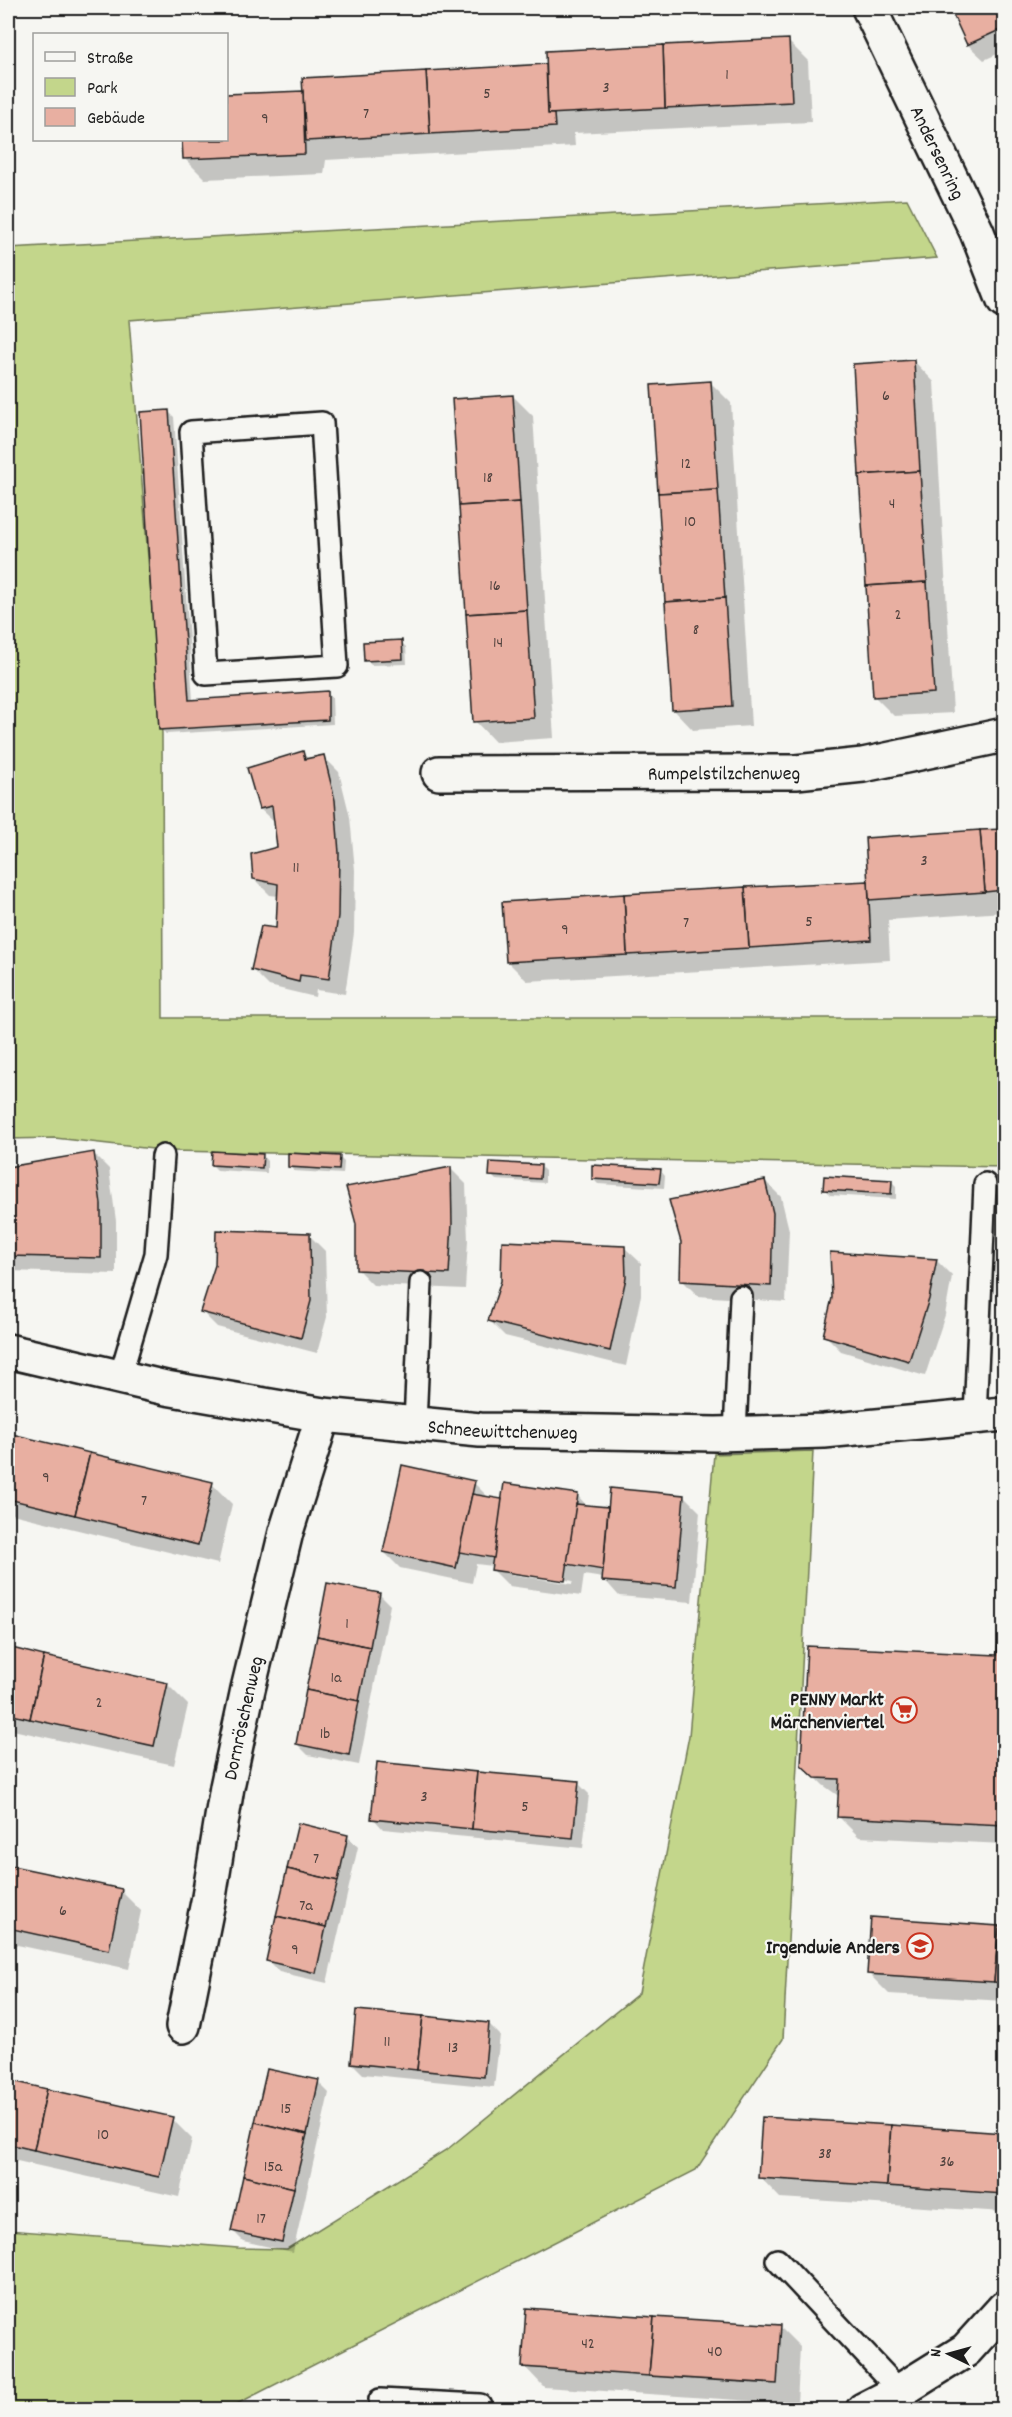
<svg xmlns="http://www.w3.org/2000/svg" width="1012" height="2417" viewBox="0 0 1012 2417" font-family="Dekko,sans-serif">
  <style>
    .green { fill: #c3d68b; stroke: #707954; stroke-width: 1.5 }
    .shadow { fill: #0003; fill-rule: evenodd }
    .building { fill: #e8afa1; stroke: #1c1c1c; stroke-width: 1.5 }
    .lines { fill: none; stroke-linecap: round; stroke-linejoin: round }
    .service-casing { stroke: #1c1c1c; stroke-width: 26 }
    .minor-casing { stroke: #1c1c1c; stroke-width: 38 }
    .service { stroke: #f6f6f2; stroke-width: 21 }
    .minor { stroke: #f6f6f2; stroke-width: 33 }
    .labels { text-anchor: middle; stroke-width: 4.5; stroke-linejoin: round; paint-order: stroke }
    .number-label { font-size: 16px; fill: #4f413d }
    .street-label { font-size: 20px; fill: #1c1c1c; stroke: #f6f6f2 }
    .poi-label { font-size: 20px; font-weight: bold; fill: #1c1c1c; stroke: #f6f6f2; text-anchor: end }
  </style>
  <rect width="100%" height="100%" fill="#f6f6f2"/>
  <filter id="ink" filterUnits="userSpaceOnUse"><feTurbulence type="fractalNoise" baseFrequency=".0167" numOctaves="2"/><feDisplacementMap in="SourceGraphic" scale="12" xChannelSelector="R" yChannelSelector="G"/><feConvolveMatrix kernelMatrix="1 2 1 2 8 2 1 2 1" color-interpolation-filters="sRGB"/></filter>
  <g filter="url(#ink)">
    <g class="green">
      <path d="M907 199 937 258 129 320 162 733 163 1018H1004V1167L171 1151 55 1138 8 1139V248Z"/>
      <path d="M813 1451 783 2039 696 2170 227 2409H8V2230L238 2248 287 2249 449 2148 639 1993 689 1736 714 1454Z"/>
    </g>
    <g class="shadow">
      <path d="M951 8H1004V51L984 60 968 45Z"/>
      <path d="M788 41 808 61 811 122 574 133 575 146 326 160 324 174 205 179 185 159 184 140H226L304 92V79L548 65Z"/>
      <path d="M914 361 934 382 953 713 894 716 874 696Z"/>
      <path d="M711 383 731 403 751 726 693 730 673 709Z"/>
      <path d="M513 396 533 416 554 738 495 742 475 721Z"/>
      <path d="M169 412 174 417 193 701 327 693 332 698 333 724 166 734 161 729Z"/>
      <path d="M401 642 406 647 407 664 371 665 366 660Z"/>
      <path d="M302 753 309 759 323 756 339 772 350 817 355 870 354 933 345 994 316 990 315 997 269 986 253 970 278 930 279 896 270 895 254 879 279 848 276 824 260 809Z"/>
      <path d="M1004 830V912L888 920 890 960 527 981 507 961 869 882 866 839Z"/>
      <path d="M93 1153 109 1169 116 1221V1274L8 1271V1169Z"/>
      <path d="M262 1155 267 1161V1173L217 1170 212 1165Z"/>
      <path d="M339 1157 344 1162 343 1174 294 1171 289 1166Z"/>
      <path d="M540 1166 545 1171V1183L496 1180 491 1175Z"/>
      <path d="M450 1168 466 1184 468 1241 465 1289 373 1285 357 1269Z"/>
      <path d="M660 1170 665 1176 664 1188 598 1184 593 1179Z"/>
      <path d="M765 1181 781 1197 789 1230 786 1302 698 1296 682 1280 683 1241Z"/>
      <path d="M891 1181 896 1186V1199L830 1195 825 1190Z"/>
      <path d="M309 1235 325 1251 327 1317 317 1353 217 1327 201 1311Z"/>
      <path d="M625 1248 641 1263V1295L626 1366 505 1336 489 1320Z"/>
      <path d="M936 1260 952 1276 945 1315 925 1376 841 1351 825 1335Z"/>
      <path d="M8 1434 212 1484 232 1504 218 1564 8 1513Z"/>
      <path d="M474 1483 490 1499 503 1501 577 1495 588 1507 609 1508 684 1496 700 1512 692 1602 619 1596 603 1578 584 1575 581 1596 509 1586 493 1570V1566L476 1564 472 1583 400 1568 384 1552ZM509 1571 573 1581 572 1584 509 1574Z"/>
      <path d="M379 1594 390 1605 359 1765 308 1755 297 1744Z"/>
      <path d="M1000 1629H1004V1844L859 1837 839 1817 840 1797 823 1785 803 1765 999 1657Z"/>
      <path d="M8 1649 168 1685 188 1705 174 1765 8 1729Z"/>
      <path d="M578 1783 589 1794 583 1848 383 1829 373 1818Z"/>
      <path d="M347 1836 358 1847 327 1983 279 1972 268 1961Z"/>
      <path d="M8 1866 121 1891 141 1911 129 1969 8 1943Z"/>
      <path d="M872 1919 1004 1927V2001L889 1994 869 1974Z"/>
      <path d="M489 2024 500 2035 494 2087 363 2074 352 2063Z"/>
      <path d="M8 2082 172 2119 192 2139 179 2197 8 2159Z"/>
      <path d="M318 2082 329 2093 293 2252 243 2241 232 2230Z"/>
      <path d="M764 2119 1004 2134V2212L780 2198 760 2177Z"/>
      <path d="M780 2327 800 2347 797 2404 544 2387 524 2366Z"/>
    </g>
    <g class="building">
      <path d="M950 8H1004V28L967 45Z"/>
      <path d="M789 39 792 102 665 108 663 45Z"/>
      <path d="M663 45 665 108 548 114 546 51Z"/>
      <path d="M546 64 548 114H554L555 127 430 134 426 71Z"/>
      <path d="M426 71 430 134 306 141 302 78Z"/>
      <path d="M303 91 305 154 183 159 182 140H226V94Z"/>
      <path d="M914 360 920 471 859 475 853 364Z"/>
      <path d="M711 381 718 490 658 493 651 385Z"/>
      <path d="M513 395 520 502 459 506 452 399Z"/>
      <path d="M169 410 189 700 328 691V720L159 730 140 412Z"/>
      <path d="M920 471 927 582 866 586 859 475Z"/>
      <path d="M718 490 725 598 665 602 658 493Z"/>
      <path d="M520 502 527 610 466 614 459 506Z"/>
      <path d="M927 582 934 693 873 697 866 586Z"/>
      <path d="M725 598 732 706 672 710 665 602Z"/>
      <path d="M527 610 534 718 473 722 466 614Z"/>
      <path d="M402 640 403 659 364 661 363 642Z"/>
      <path d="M303 751 305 759 324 755 335 800 339 853 338 916 329 979 300 975 299 982 251 970 261 926 276 928 278 884 253 879 251 854 277 847 272 806 259 809 247 768Z"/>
      <path d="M1004 829V890L985 892 980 830Z"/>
      <path d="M980 830 985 892 869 900 865 838Z"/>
      <path d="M868 881 871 940 749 948 745 887Z"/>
      <path d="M745 887 749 948 627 955 624 894Z"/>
      <path d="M624 894 627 955 506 962 502 902Z"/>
      <path d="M212 1151 263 1154 262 1168 211 1165Z"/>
      <path d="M94 1152 101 1204V1258L8 1256V1167Z"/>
      <path d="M288 1153 340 1156 339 1170 288 1167Z"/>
      <path d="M490 1162 541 1165 540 1179 489 1176Z"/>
      <path d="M592 1165 661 1169 659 1183 592 1179Z"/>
      <path d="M451 1167 452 1224 449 1274 356 1270V1224L346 1187Z"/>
      <path d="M824 1176 892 1180 891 1194 823 1190Z"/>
      <path d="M765 1180 773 1213 771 1286 680 1281 681 1242 669 1200Z"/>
      <path d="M216 1230 310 1233 311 1301 301 1338 200 1312 215 1265Z"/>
      <path d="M502 1241 625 1246 626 1278 610 1351 488 1321 501 1281Z"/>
      <path d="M830 1252 937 1259 929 1299 909 1361 823 1336 832 1298Z"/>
      <path d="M8 1433 90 1453 75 1515 8 1499Z"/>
      <path d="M90 1453 213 1482 198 1545 75 1515Z"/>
      <path d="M402 1465 475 1481 456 1568 383 1552Z"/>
      <path d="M504 1483 578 1494 565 1581 491 1570Z"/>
      <path d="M610 1488 684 1495 676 1587 602 1581Z"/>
      <path d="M472 1494 502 1499 494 1558 459 1552Z"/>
      <path d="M576 1504 608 1507 603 1570 567 1564Z"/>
      <path d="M327 1583 380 1593 370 1647 317 1636Z"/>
      <path d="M999 1628H1004V1825L837 1817 839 1779 815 1778 801 1765 807 1646 997 1655Z"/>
      <path d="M317 1636 370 1647 359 1701 306 1690Z"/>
      <path d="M8 1647 44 1656 30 1719 8 1714Z"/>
      <path d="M44 1656 168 1683 154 1746 30 1719Z"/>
      <path d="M306 1690 359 1701 349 1755 296 1744Z"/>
      <path d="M377 1762 477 1772 472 1829 371 1819Z"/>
      <path d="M477 1772 579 1781 573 1838 472 1829Z"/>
      <path d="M298 1823 348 1835 338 1881 287 1869Z"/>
      <path d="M8 1865 122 1889 109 1950 8 1928Z"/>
      <path d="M287 1869 338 1881 326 1927 276 1916Z"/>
      <path d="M276 1916 326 1927 316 1973 266 1961Z"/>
      <path d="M871 1917 999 1926 994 1982 867 1974Z"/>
      <path d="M999 1926H1004V1983L994 1982Z"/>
      <path d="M356 2010 423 2016 417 2070 351 2063Z"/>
      <path d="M423 2016 489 2023 484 2077 417 2070Z"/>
      <path d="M267 2069 319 2080 307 2134 255 2122Z"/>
      <path d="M8 2080 47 2089 34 2150 8 2144Z"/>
      <path d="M47 2089 173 2117 159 2177 34 2150Z"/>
      <path d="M762 2117 891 2125 887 2186 758 2178Z"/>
      <path d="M255 2122 307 2134 294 2188 243 2176Z"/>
      <path d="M891 2125 1004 2133V2194L887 2186Z"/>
      <path d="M243 2176 294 2188 282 2242 231 2231Z"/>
      <path d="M526 2308 654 2317 649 2376 522 2367Z"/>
      <path d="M654 2317 781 2325 777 2384 649 2376Z"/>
    </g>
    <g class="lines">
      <g class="service-casing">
        <g id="service">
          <path d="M322 423 337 666 206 674 191 432Z"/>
          <path d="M120 1377 156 1254 163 1156"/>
          <path d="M975 1417 985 1184"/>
          <path d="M415 1424 421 1283"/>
          <path d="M735 1434 741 1297"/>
          <path d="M777 2260 900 2391"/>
          <path d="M380 2400 480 2405 482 2410"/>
        </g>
      </g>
      <g class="minor-casing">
        <g id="minor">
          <path id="s1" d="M869 8 977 232 1004 301"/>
          <path id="s2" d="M439 773 796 772 863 765 1004 735"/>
          <path id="s3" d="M8 1351 166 1388 323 1415 480 1430 716 1434 824 1431 1004 1414"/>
          <path id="s4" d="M183 2026 209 1897 227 1787 248 1689 286 1532 323 1415"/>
          <path d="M863 2410 900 2391 966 2350 1004 2308"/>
        </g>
      </g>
      <use href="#service" class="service"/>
      <use href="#minor" class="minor"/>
    </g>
  </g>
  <defs>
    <g id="supermarket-ring" transform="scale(1.35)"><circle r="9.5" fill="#f6f6f2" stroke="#c8321e" stroke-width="1.5"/><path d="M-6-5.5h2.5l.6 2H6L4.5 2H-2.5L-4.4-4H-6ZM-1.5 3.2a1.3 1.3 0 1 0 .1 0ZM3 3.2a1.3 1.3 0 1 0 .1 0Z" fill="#c8321e"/></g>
    <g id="school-ring" transform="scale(1.35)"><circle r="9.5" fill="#f6f6f2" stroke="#c8321e" stroke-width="1.5"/><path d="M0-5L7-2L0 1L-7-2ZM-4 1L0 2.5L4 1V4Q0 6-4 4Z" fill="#c8321e"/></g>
  </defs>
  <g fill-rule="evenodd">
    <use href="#supermarket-ring" x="904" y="1710"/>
    <use href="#school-ring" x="920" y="1946"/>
  </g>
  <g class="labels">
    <g class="number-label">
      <text x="727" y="79">1</text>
      <text x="606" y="92">3</text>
      <text x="487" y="98">5</text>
      <text x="366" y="118">7</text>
      <text x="265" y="123">9</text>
      <text x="886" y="400">6</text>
      <text x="686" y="468">12</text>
      <text x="488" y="482">18</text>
      <text x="892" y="508">4</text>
      <text x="690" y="526">10</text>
      <text x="495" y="590">16</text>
      <text x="898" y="619">2</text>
      <text x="696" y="634">8</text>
      <text x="498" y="647">14</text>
      <text x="924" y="865">3</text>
      <text x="296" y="872">11</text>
      <text x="809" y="926">5</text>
      <text x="686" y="927">7</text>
      <text x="565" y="934">9</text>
      <text x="46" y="1482">9</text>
      <text x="144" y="1505">7</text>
      <text x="347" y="1628">1</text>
      <text x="336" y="1682">1a</text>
      <text x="99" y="1707">2</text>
      <text x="325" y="1738">1b</text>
      <text x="424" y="1801">3</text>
      <text x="525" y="1811">5</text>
      <text x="316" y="1863">7</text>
      <text x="306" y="1910">7a</text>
      <text x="63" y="1915">6</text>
      <text x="295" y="1954">9</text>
      <text x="387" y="2046">11</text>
      <text x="453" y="2052">13</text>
      <text x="286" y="2113">15</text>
      <text x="103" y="2139">10</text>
      <text x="825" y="2158">38</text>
      <text x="947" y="2166">36</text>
      <text x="273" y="2171">15a</text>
      <text x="261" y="2223">17</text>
      <text x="588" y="2348">42</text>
      <text x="715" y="2356">40</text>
    </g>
    <g class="street-label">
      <text dy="7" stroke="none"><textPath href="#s1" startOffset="160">Andersenring</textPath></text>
      <text dy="7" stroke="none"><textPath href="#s2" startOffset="285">Rumpelstilzchenweg</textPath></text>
      <text dy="7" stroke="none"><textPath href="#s3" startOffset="502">Schneewittchenweg</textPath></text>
      <text dy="7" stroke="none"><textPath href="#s4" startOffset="314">Dornröschenweg</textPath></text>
    </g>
    <g class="poi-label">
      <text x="884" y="1705">PENNY Markt<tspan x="884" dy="23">Märchenviertel</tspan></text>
      <text x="900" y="1953">Irgendwie Anders</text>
    </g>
  </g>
  <rect width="1012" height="2417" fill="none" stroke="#f6f6f2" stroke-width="30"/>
  <rect x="15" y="15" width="982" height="2387" fill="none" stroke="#1c1c1c" stroke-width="2" filter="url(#ink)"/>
  <rect x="33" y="33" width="195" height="108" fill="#f6f6f2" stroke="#9f9f9c" stroke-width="1.5"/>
  <rect x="45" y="52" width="30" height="9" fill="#f6f6f2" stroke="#9f9f9c" stroke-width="1.5"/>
  <text x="87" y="63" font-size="18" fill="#1c1c1c">Straße</text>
  <rect x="45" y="78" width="30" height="18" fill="#c3d68b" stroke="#9f9f9c" stroke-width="1.5"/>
  <text x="87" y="93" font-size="18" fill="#1c1c1c">Park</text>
  <rect x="45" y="108" width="30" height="18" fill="#e8afa1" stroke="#9f9f9c" stroke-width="1.5"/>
  <text x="87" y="123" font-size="18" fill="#1c1c1c">Gebäude</text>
  <g transform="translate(949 2354) rotate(275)" stroke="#f6f6f2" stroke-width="4.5" paint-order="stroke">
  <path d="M0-4.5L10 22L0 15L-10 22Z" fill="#1c1c1c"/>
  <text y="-9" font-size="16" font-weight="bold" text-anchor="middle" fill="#1c1c1c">N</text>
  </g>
</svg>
